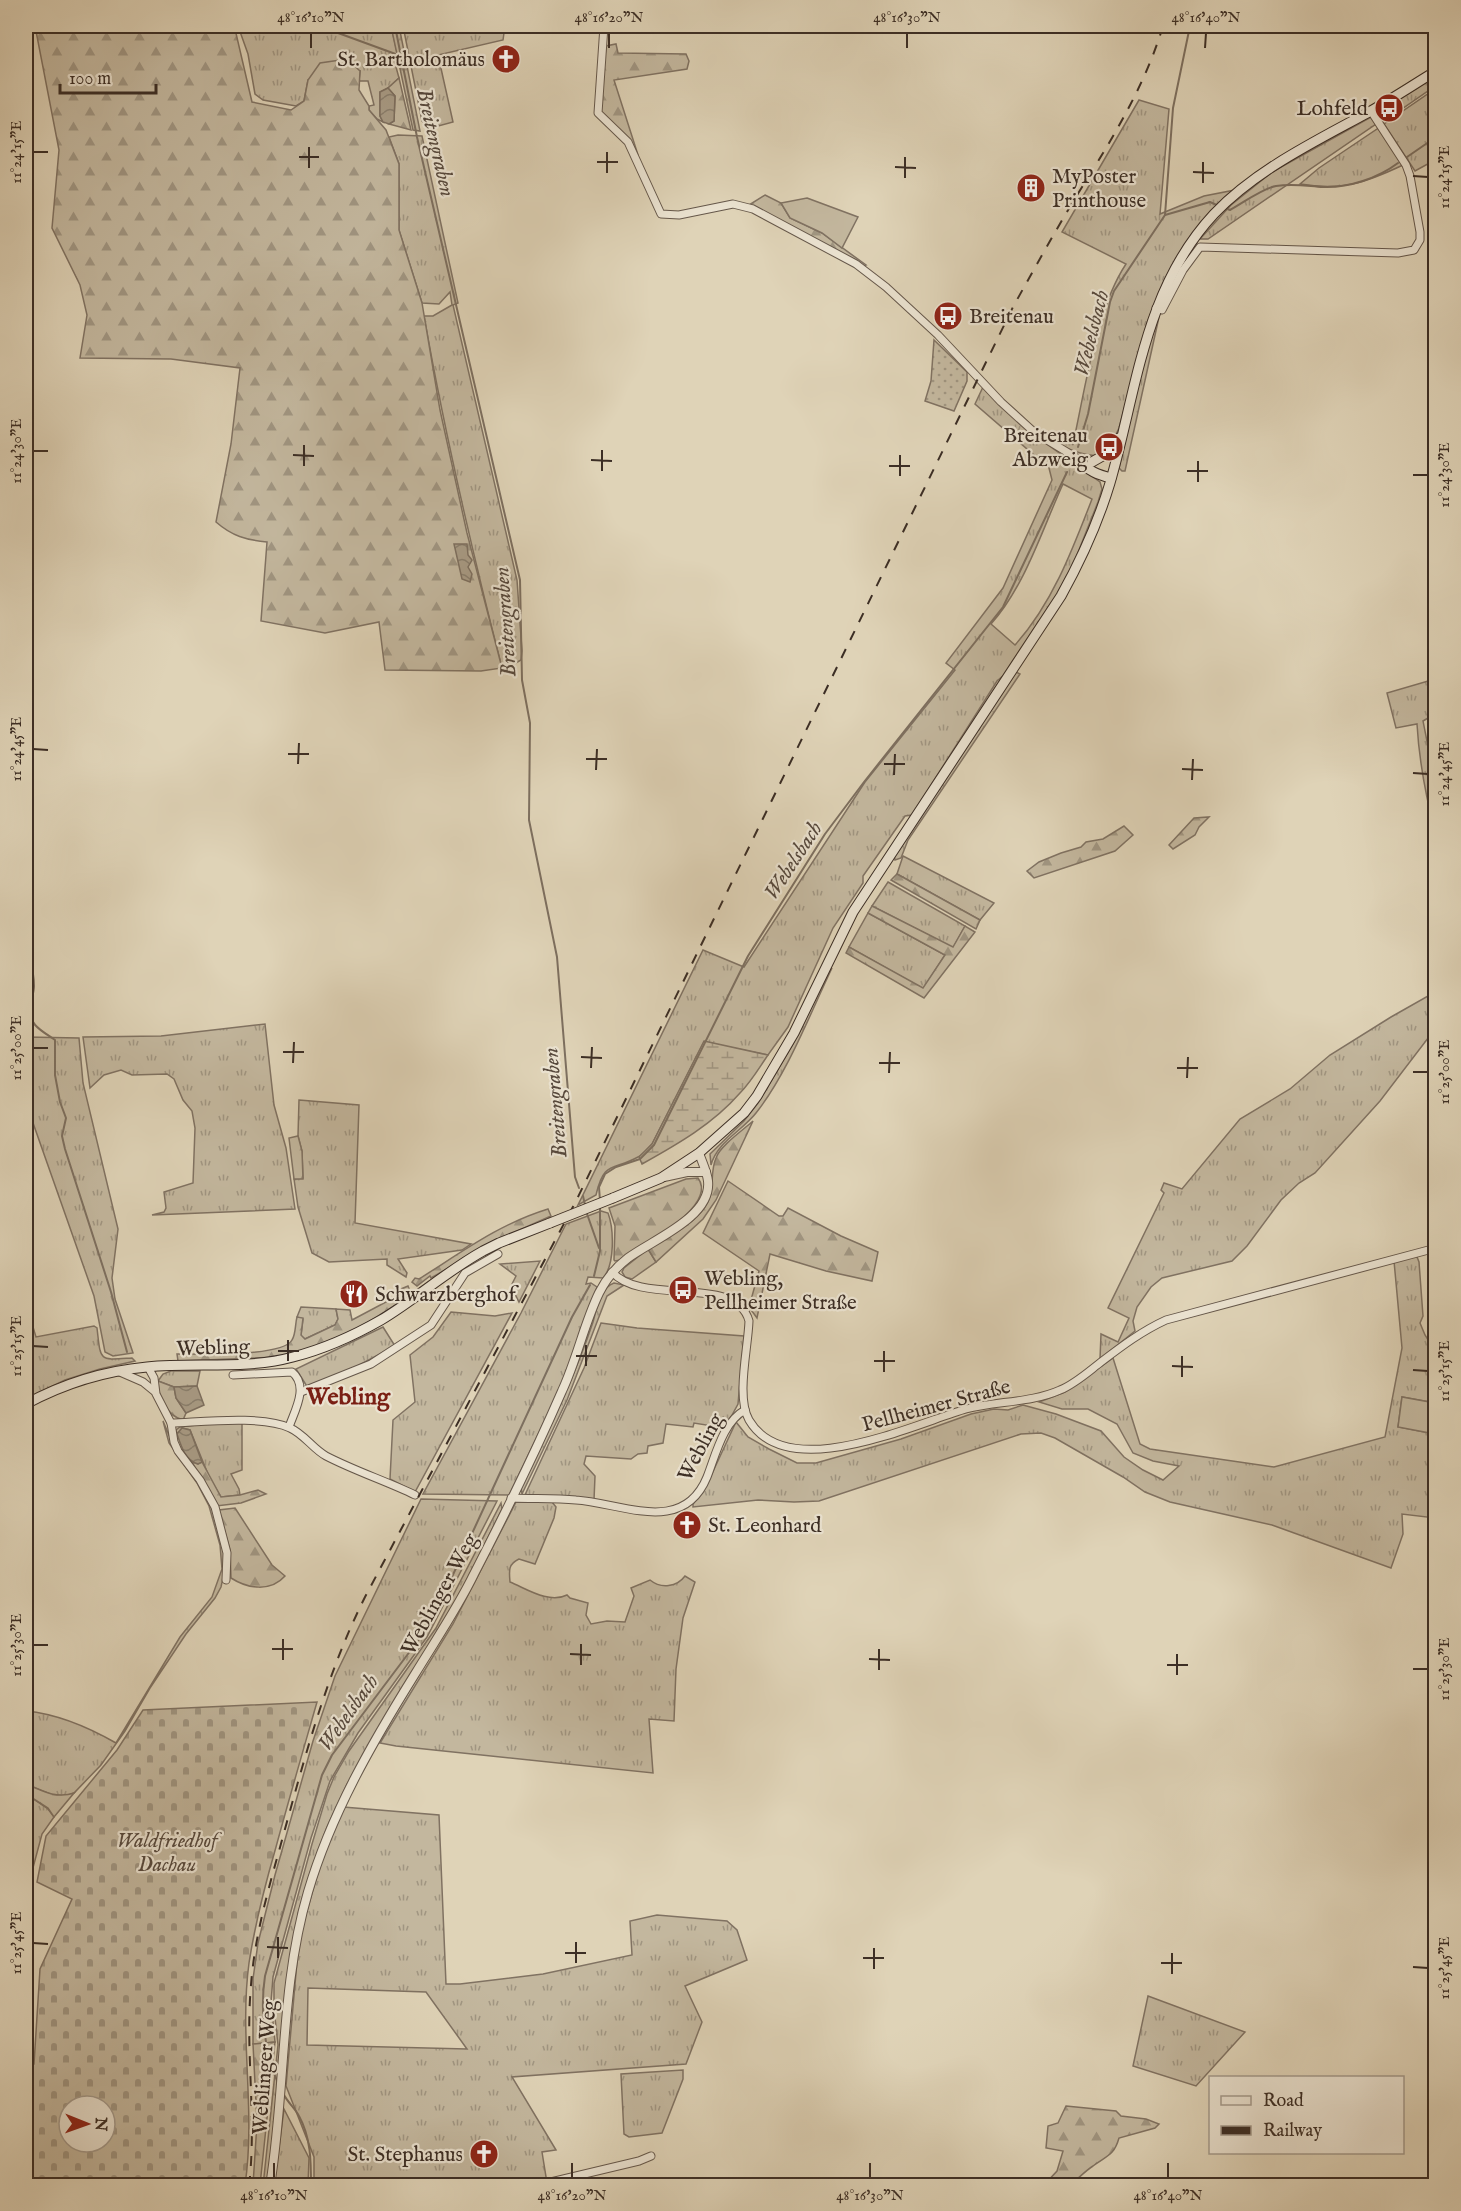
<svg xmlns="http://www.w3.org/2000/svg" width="1461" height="2211" viewBox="0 0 1461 2211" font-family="'IM FELL English',serif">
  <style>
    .grass { fill: url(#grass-tufts); stroke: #807262; stroke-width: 1.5; fill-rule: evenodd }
    .forest { fill: url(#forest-firs); stroke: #807262; stroke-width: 1.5 }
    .wetland { fill: url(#wetland-marsh); stroke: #807262; stroke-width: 1.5 }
    .cemetery { fill: url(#cemetery-stones); stroke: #807262; stroke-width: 1.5; fill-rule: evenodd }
    .park { fill: #c3b79e; stroke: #807262; stroke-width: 1.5 }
    .garden { fill: url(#garden-dots); stroke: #807262; stroke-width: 1.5 }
    .water { fill: url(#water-waves); stroke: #7d6f5f; stroke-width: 1.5 }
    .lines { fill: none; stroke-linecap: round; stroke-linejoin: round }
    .stream { stroke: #7d6f5f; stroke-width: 2 }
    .minor-casing { stroke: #65574a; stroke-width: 9 }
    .tertiary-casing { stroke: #65574a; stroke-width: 10 }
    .secondary-casing { stroke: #3c2e25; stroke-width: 11 }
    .minor { stroke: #eae2d0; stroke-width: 7 }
    .tertiary { stroke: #eae2d0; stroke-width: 8 }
    .secondary { stroke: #eae2d0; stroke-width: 9 }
    .rail { stroke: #3c2e25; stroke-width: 2; stroke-dasharray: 10 10; stroke-linecap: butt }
    .secondary-bridge-casing { stroke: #3c2e25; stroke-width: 11; stroke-linecap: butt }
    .secondary-bridge { stroke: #eae2d0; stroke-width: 9 }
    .ticks { fill: none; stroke: #3c2e25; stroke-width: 2 }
    .labels { text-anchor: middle; stroke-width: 4.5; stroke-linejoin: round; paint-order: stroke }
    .poi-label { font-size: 21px; fill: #3c2e25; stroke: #eae2d0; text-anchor: start }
    .street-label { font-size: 21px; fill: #3c2e25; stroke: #eae2d0 }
    .park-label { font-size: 21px; font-style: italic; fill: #57493d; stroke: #eae2d0 }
    .water-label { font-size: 22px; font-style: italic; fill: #57493d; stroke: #eae2d0 }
    .quarter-label { font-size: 24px; font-weight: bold; fill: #7a1f14; stroke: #eae2d0 }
    .neatline { fill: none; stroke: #3c2e25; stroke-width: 2 }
    .ticks-label { font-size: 15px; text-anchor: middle; fill: #3c2e25 }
  </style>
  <defs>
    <pattern id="grass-tufts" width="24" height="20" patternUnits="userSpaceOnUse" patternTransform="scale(1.5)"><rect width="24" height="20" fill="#c3b79e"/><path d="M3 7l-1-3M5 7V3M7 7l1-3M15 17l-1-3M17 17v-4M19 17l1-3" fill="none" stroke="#a09581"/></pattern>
    <pattern id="forest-firs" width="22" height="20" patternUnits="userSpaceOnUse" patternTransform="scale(1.5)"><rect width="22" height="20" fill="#c3b79e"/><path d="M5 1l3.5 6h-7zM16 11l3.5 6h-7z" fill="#a09581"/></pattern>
    <pattern id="wetland-marsh" width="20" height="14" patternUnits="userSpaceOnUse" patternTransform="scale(1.5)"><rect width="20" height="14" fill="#c3b79e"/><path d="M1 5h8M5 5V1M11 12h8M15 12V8" fill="none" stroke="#a09581"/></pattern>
    <pattern id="cemetery-stones" width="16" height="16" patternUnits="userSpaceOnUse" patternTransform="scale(1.5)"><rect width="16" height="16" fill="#c3b79e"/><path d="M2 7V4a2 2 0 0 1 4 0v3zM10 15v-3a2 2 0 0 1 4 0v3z" fill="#a09581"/></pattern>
    <pattern id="garden-dots" width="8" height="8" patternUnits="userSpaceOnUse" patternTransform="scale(1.5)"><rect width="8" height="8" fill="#c3b79e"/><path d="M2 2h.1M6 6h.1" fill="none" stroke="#a09581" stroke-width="1.8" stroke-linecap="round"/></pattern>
    <pattern id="water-waves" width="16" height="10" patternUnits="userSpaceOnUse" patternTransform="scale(1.5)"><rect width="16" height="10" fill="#a89b85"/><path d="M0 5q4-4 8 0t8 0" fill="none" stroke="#8a7f6d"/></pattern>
  </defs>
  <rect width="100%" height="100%" fill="#dfd3b7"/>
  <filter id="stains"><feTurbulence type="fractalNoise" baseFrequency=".00333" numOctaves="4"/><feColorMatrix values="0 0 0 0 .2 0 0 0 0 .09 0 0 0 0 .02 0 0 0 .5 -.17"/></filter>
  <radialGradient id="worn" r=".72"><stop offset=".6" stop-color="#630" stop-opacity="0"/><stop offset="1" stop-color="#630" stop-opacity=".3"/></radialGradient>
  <g class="grass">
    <path d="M238 26H391L398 56H393L399 78 388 88 380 92V116L383 122 377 119 369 110V106L374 105 368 81H359L360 71 308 80 304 101 296 106 263 100 255 94 248 54Z"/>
    <path d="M403 26H505L503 40 438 55 453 122 431 128 422 121Z"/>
    <path d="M1435 76V86L1383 122 1381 116 1392 109 1391 102Z"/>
    <path d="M1435 89V160L1415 171 1384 124Z"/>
    <path d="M1139 100 1169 109 1160 214 1204 196 1235 190 1176 258 1161 288 1147 323 1119 428 1111 445 1099 456C1080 455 1066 449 1050 438L1073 444C1085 390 1096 309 1126 264L1062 232Z"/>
    <path d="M1371 117 1376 124 1208 239H1200L1231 205 1272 172Z"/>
    <path d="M1380 127 1403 165C1365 183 1342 191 1300 184L1319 168Z"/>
    <path d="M398 135 422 136 458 303 453 305 517 580 522 651 521 660 514 664 502 668C472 551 445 435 424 316H433L452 305 450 292 439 304 422 303 399 230V164L389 137Z"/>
    <path d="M1159 317 1125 471H1122L1119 468 1145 355Z"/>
    <path d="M983 387 1017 420 1048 445 1100 482 1102 489 1098 502 1073 565 1055 598 1004 675 997 681 912 815 905 816 863 876V883L833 928 788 1027 768 1055 704 1042 652 1144C648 1148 643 1155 638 1157 613 1171 604 1160 596 1195L578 1205 703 950 744 967 865 782 955 670 946 663 1003 588 1052 480 1049 468 975 404ZM1063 484 1092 499C1072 551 1052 604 1015 645L991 624C1025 586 1042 530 1063 484Z"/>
    <path d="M1016 672 1020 674 908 840 901 858 895 860 894 855Z"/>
    <path d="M1435 679V714L1423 721 1435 782V832C1426 797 1419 760 1417 724L1396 728 1387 693Z"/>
    <path d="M903 856 994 903 980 920 897 874Z"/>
    <path d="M888 882 965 926 953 948 872 906Z"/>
    <path d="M868 913 945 955 923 989 849 947Z"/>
    <path d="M832 968C810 1014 787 1074 756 1113 742 1131 717 1142 711 1165L710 1154 744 1121 758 1103 793 1044 825 976Z"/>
    <path d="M1435 992V1029L1380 1101 1315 1173 1299 1183 1281 1200 1247 1246 1232 1261 1162 1278 1151 1287 1137 1307 1133 1321 1135 1331 1100 1359 1101 1334 1118 1342 1129 1318 1108 1308 1164 1193 1161 1190 1164 1183 1182 1189 1240 1119 1290 1089 1330 1055 1391 1017Z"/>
    <path d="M265 1024 274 1105 286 1148 295 1209 152 1215 164 1212 166 1208 164 1192 193 1183 195 1128 192 1111 183 1100 174 1079 167 1074 132 1075 121 1070 104 1075 90 1088 83 1037 161 1036Z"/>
    <path d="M26 1037 79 1038 83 1083 118 1229 112 1278 115 1299 133 1353 113 1356 105 1352 94 1296 26 1103Z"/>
    <path d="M299 1100 359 1105 355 1223 471 1244 462 1250 398 1259 407 1273 406 1277 387 1265V1259L329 1262 312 1253 298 1207 294 1179 303 1178 302 1151 298 1136Z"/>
    <path d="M601 1211 608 1213C614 1229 615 1265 603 1278L588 1277 586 1284 591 1283 597 1287 575 1351 557 1395 509 1495 423 1494 521 1313 566 1224Z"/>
    <path d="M648 1249 656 1262 632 1279 625 1277 622 1272 624 1268Z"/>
    <path d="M1413 1256 1417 1257 1419 1262 1423 1316 1420 1323 1425 1335 1435 1351V1403L1402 1397 1398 1427 1435 1434V1518L1402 1514 1403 1534 1391 1568 1272 1525 1170 1502 1145 1492 1123 1477 1055 1438 1041 1433 1021 1434 819 1501 794 1502 758 1500 693 1507V1504L710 1478 736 1422 748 1437 769 1449 797 1463H816L901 1439 971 1414 994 1409 1008 1410 1023 1405 1056 1414 1101 1431 1124 1457 1143 1470 1163 1480 1179 1466 1153 1461 1133 1453 1117 1424 1088 1409H1062L1039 1402 1065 1392 1113 1358 1140 1444 1150 1449 1274 1467 1385 1437 1402 1348 1394 1261Z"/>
    <path d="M540 1261 519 1302 511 1286 516 1276 500 1264Z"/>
    <path d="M614 1283 624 1285 607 1296 567 1400 522 1494 521 1487C547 1433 574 1379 593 1322 597 1308 600 1288 614 1283Z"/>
    <path d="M26 1304 36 1337 94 1326 97 1328C101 1362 98 1360 132 1358L135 1361 100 1369 65 1380 26 1399Z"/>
    <path d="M301 1307 336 1309 338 1319 335 1325 305 1339 301 1336 303 1319 297 1317Z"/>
    <path d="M451 1312 495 1316 512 1313 415 1492 390 1479 393 1420 415 1402 410 1355 433 1337Z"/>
    <path d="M601 1323 637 1328 744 1336 738 1404 725 1428 694 1423 693 1427 666 1424 663 1443 648 1446 647 1453 638 1454 631 1459 586 1456 584 1464 595 1476 594 1500 524 1497 584 1368Z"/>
    <path d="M383 1327 395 1346 348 1371 308 1388 296 1369Z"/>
    <path d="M171 1371H200L197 1386 174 1387 158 1381 163 1374Z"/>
    <path d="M163 1421 174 1447 207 1494 214 1513 224 1553V1573L221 1587 215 1598 186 1634 150 1688 125 1731 101 1765 74 1793 64 1797 55 1796 26 1784V1711C58 1714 88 1727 116 1743L180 1637 212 1597 222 1569 220 1545 209 1506 197 1483 169 1443Z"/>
    <path d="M213 1423H242V1470L231 1474 239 1489 240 1495 221 1497 210 1479 190 1430 182 1428 177 1434 176 1430 180 1427Z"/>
    <path d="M421 1499 497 1501 427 1637 358 1733 330 1781 311 1838 273 1977 271 2002 275 2042 253 2044V1979L258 1943 275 1875 313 1741 335 1676Z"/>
    <path d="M516 1502H552L556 1507 554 1518 535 1564 519 1559C508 1564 509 1571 510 1582 527 1589 549 1604 567 1595L570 1598 588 1603 586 1615 591 1624 607 1621 625 1622 634 1596 631 1588 650 1580C661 1589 677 1587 685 1576L695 1582 683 1618 676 1669 674 1721 649 1719 653 1773 396 1746 380 1743 453 1624Z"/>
    <path d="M501 1503 502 1509 462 1590 347 1784 327 1827 310 1873 298 1914 267 2185 263 2186 278 2045 274 2009V1983L312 1844 327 1794 334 1777 349 1751 436 1628Z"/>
    <path d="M26 1794 48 1809 54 1817 42 1834 30 1879 26 1877Z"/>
    <path d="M343 1807 439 1815 446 1984H460L543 1974 632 1955 630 1921 657 1915 727 1921 737 1930 747 1960 685 1986 702 2022 686 2064 512 2077 556 2150 542 2152 547 2183 539 2185H314V2157L286 2086 299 1939 322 1858ZM308 1988 426 1992 467 2049 307 2045Z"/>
    <path d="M1148 1996 1245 2032 1196 2086 1133 2066Z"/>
    <path d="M683 2070V2079L662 2133 629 2137 624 2134 621 2074Z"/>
    <path d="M284 2109 309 2158 308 2185 274 2186Z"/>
  </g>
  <g class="forest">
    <path d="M35 26H230L235 29 252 102 291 110 304 101 308 80 320 63 347 59 360 71 359 90 369 106V110L386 130 399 164V230L422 303 440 410 467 533 502 668 481 671 385 670 379 622 325 633 261 621 267 542C246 540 232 536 216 522L231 444 240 368 171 359 80 358 87 315 80 285 52 228 59 150Z"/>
    <path d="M391 26H399L420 131 413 130Z"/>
    <path d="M616 44 618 53 686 54 689 61 687 69 614 80 638 155 627 138 600 112 606 46Z"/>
    <path d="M399 78 411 130 389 124 394 121 395 96 388 88Z"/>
    <path d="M765 195 781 203 790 218 822 233 866 265 863 266 749 205Z"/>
    <path d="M1209 817 1199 827 1195 835 1173 849 1169 845 1194 818Z"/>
    <path d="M1124 826 1133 835 1115 851 1034 878 1027 871 1039 862 1061 853 1081 847 1086 842 1103 839Z"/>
    <path d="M897 874 980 920 976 929 891 880Z"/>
    <path d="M872 906 953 947 965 926 975 932 924 998 846 953 849 947 923 988 945 955 868 913Z"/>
    <path d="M753 1121 716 1200 703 1219 656 1262 648 1249C667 1237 692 1226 705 1207 716 1191 709 1174 716 1158 720 1146 743 1130 753 1121Z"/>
    <path d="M298 1136 302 1151 303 1179H294L289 1138Z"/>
    <path d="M698 1178C719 1207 640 1246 620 1260L615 1261 614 1260 615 1226 609 1208 686 1179Z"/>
    <path d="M728 1181 779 1216H783L788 1208 841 1236 878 1252 872 1281 826 1271 770 1254 757 1318 749 1307 759 1271 703 1233Z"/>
    <path d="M548 1209 551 1216 499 1239 431 1278 430 1276 417 1286 412 1282 415 1278 419 1279C462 1252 499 1224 548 1209Z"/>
    <path d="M408 1286 410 1291 409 1296 401 1302 344 1337 311 1348 279 1357 178 1361 177 1354C197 1354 283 1357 292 1340 296 1334 295 1324 297 1317L303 1318 301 1335 305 1339 335 1325 338 1319 336 1309 350 1310 352 1320 403 1293 401 1289Z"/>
    <path d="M158 1381 174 1387 176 1398 186 1413 183 1420C167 1416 158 1397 158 1381Z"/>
    <path d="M192 1462 198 1464 202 1462 221 1497 240 1495 258 1490 266 1494 241 1503 216 1506Z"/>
    <path d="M235 1508 272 1565 285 1576C271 1592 248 1589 231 1578L230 1550 219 1510Z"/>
    <path d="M26 1784C42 1791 57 1799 74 1793L54 1817 48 1808 26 1794Z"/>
    <path d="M275 2042 260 2185H253L257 2123 253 2044Z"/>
    <path d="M1066 2106 1116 2111 1121 2116 1146 2119 1159 2124 1155 2128 1119 2138C1114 2156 1106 2156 1093 2166 1085 2171 1078 2179 1070 2185H1044L1057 2171 1063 2151 1046 2148 1048 2126 1058 2123Z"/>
  </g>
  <path class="wetland" d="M704 1041 768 1055C759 1068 751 1082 740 1093 713 1124 678 1144 642 1164L639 1157 652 1144Z"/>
  <path class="cemetery" d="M317 1702C303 1751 289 1799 276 1847 265 1885 255 1924 249 1963 239 2037 256 2111 245 2185H26V2063L34 2064 40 1969 72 1899 37 1882 46 1836 117 1750 143 1710ZM69 2106H105V2142H69Z"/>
  <g class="park">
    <path d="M807 198 858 217 842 248 822 233 790 218 781 203Z"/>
    <path d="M1402 1397 1435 1403V1434L1398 1427Z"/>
  </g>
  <path class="garden" d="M934 340 967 372V381L954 411 925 401 931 381Z"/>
  <g class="water">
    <path d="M388 88 395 96 394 121 389 124 383 122 380 116V92Z"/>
    <path d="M454 544H467L468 555 472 560 468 567 472 574 470 582 462 579Z"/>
    <path d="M197 1386 204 1405 186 1413 176 1398 174 1387Z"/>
    <path d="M182 1428 190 1430 202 1462 198 1464C185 1460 181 1446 177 1434Z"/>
  </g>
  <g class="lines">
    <g class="stream">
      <path d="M319 26 401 56"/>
      <path d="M395 26 417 137 520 580 522 680 530 723 529 820 557 957 575 1177 579 1188"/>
      <path d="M1407 157 1436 137"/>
      <path d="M1225 208 1230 210C1243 203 1263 188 1276 186 1293 183 1307 186 1323 187 1349 188 1378 178 1398 163"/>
      <path d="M1165 215 1210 202 1219 206"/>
      <path d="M1078 447 1088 414 1110 302 1114 291 1165 215 1173 108 1190 26"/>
      <path d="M26 940C29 955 34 970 34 986 34 994 30 1001 30 1009 28 1025 44 1032 55 1040V1075L60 1102 66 1118 62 1136 65 1149 111 1292 127 1352"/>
      <path d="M583 1196 585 1205"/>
      <path d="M600 1201 599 1187 605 1174 616 1167 640 1159 654 1145 748 956 825 834 864 782 1003 607 1067 472"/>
      <path d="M586 1211 599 1248"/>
      <path d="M594 1276 600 1251V1206"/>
      <path d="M278 2083C264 2054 260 2008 265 1976L322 1775 332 1755 426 1630 439 1605 572 1317 590 1285"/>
      <path d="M283 2093C287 2102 295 2108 299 2116 311 2138 311 2161 311 2186"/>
    </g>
    <g class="minor-casing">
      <g id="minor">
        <path d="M604 26 598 113 628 142 661 214 679 215 733 204 753 209 856 264 886 287 938 335 1001 402 1034 432 1080 460"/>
        <path d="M1156 308 1162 310 1183 270 1200 247 1398 253 1414 250 1420 240V232L1410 176 1406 165 1371 111"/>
        <path d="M612 1272C643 1307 736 1273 749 1321 748 1349 736 1397 749 1420 787 1485 914 1424 966 1409 996 1401 1031 1403 1060 1390 1075 1384 1088 1372 1101 1362 1122 1346 1142 1331 1166 1320L1436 1248"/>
        <path d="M148 1367 154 1378 156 1394 171 1423 174 1442 178 1451 200 1480 215 1507 227 1553 226 1580"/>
        <path d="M120 1372 143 1382 154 1391"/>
        <path d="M233 1375 292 1372C309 1386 295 1410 289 1427"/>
        <path d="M301 1392 371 1364 431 1325 465 1273 498 1254"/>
        <path d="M171 1423C202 1422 263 1415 290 1428 304 1434 313 1449 326 1456 355 1471 386 1481 415 1495"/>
        <path d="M511 1498C533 1499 555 1498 576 1500 622 1503 683 1536 707 1477 716 1454 723 1422 745 1410"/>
        <path d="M26 1882V1892"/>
        <path d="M534 2186 639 2161 651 2156"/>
      </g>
    </g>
    <g class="tertiary-casing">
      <g id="tertiary">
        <path d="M664 1177 687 1172H706"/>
        <path d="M270 2186C286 2088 280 1987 308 1892 331 1814 372 1743 415 1674 435 1641 457 1609 474 1574 505 1514 535 1453 562 1391 577 1359 584 1324 599 1293 606 1279 615 1268 628 1258 652 1240 712 1217 708 1181 707 1172 702 1162 699 1153"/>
      </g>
    </g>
    <g class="secondary-casing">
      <g id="secondary">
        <path d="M1080 460C1087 471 1099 475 1111 478"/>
        <path d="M1092 462 1106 454 1119 438"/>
        <path d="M613 1198 661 1178 699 1153 744 1113 757 1096 794 1033 853 912 1061 596C1081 560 1098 523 1110 483 1137 390 1144 289 1214 214 1257 169 1316 141 1369 112 1392 99 1413 85 1436 71"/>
        <path d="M26 1404C63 1384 104 1371 147 1367 196 1362 245 1370 293 1357 324 1349 353 1336 381 1320 416 1299 447 1271 483 1251L499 1243 550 1223"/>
      </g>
    </g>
    <use href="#minor" class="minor"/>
    <use href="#tertiary" class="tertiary"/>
    <use href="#secondary" class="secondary"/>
    <path class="rail" d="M249 2186C257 2118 245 2052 251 1985 255 1931 271 1881 285 1829 307 1749 328 1671 365 1597L575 1203 1013 307C1033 271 1053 235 1074 200 1109 144 1144 89 1163 26"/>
    <g class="secondary-bridge-casing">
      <path id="secondary-bridge" d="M550 1223 613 1198"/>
    </g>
    <use href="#secondary-bridge" class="secondary-bridge"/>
  </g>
  <path class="ticks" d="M311 48V33M609 48V33M907 48V33M1205 48 1206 33M33 152H48M299 157H319M597 162H618M895 167 916 168M309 168V147M1193 172 1214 173M607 173V152M1413 176 1428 177M905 178V157M1203 183V162M33 451H48M293 455 314 456M591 460 612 461M304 466V445M889 466H910M602 471V450M1187 471H1208M1413 475H1428M900 476V455M1198 482V461M33 749 48 750M288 754H309M586 759H607M298 764 299 743M884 764H905M1182 769 1203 770M596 770 597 749M1413 773 1428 774M894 775 895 754M1192 780 1193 759M33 1048H48M283 1052H304M581 1057 602 1058M293 1063 294 1042M879 1063H900M591 1068 592 1047M1177 1068H1198M1413 1072H1428M889 1073 890 1052M1187 1078 1188 1057M33 1346 48 1347M278 1351H299M576 1356H597M288 1361V1340M874 1361H895M586 1366V1345M1172 1366 1193 1367M1413 1370 1428 1371M884 1372V1351M1182 1377V1356M33 1645H48M272 1649H293M570 1654 591 1655M869 1659 890 1660M283 1660V1639M581 1665V1644M1167 1665H1188M1413 1669H1428M879 1670V1649M1177 1675V1654M33 1943 48 1944M267 1947 288 1948M565 1953H586M278 1958V1937M863 1958H884M576 1963V1942M1161 1963H1182M1413 1967 1428 1968M874 1969V1948M1172 1974V1953M274 2178V2163M572 2178V2163M870 2178V2163M1168 2178V2163"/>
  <defs>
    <g id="church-disc" transform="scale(1.5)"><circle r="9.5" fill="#8f2418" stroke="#eae2d0"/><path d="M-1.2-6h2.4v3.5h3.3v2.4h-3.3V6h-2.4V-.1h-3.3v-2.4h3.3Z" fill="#fff"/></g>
    <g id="bus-disc" transform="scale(1.5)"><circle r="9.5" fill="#8f2418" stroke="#eae2d0"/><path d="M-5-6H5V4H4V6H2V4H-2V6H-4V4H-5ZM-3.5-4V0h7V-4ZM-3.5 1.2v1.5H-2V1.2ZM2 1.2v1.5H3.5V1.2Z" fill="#fff"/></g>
    <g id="building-disc" transform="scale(1.5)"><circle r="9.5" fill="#8f2418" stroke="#eae2d0"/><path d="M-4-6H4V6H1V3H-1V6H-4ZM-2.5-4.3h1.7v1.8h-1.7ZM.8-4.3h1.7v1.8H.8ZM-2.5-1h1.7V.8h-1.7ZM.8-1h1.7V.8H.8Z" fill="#fff"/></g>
    <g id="restaurant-disc" transform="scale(1.5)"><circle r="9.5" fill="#8f2418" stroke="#eae2d0"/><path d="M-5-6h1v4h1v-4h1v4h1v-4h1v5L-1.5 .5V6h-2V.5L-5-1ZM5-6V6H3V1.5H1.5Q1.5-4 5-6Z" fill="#fff"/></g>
  </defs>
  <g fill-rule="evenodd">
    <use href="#church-disc" x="506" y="59"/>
    <use href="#bus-disc" x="1389" y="108"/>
    <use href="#building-disc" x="1031" y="188"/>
    <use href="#bus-disc" x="948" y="316"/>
    <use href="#bus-disc" x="1109" y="447"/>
    <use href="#bus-disc" x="683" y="1290"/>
    <use href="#restaurant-disc" x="354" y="1294"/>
    <use href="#church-disc" x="687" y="1525"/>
    <use href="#church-disc" x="484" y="2154"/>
  </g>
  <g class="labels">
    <g class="poi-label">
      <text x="485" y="66" text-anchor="end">St. Bartholomäus</text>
      <text x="1368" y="115" text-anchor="end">Lohfeld</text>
      <text x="1052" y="183">MyPoster<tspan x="1052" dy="24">Printhouse</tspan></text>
      <text x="969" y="323">Breitenau</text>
      <text x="1088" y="442" text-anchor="end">Breitenau<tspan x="1088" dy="24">Abzweig</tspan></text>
      <text x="704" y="1285">Webling,<tspan x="704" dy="24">Pellheimer Straße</tspan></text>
      <text x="375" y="1301">Schwarzberghof</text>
      <text x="708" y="1532">St. Leonhard</text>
      <text x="463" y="2161" text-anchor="end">St. Stephanus</text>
    </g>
    <g class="street-label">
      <text transform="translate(213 1347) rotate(-2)" y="7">Webling</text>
      <text transform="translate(936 1405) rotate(-15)" y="7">Pellheimer Straße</text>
      <text transform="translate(700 1447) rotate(-62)" y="7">Webling</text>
      <text transform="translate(439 1594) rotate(-61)" y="7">Weblinger Weg</text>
      <text transform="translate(264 2067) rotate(-86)" y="7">Weblinger Weg</text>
    </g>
    <g class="park-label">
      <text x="167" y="1847">Waldfriedhof<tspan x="167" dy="24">Dachau</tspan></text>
    </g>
    <g class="water-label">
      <text transform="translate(437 142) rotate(77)" y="8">Breitengraben</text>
      <text transform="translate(1090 333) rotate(-76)" y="8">Webelsbach</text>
      <text transform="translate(504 622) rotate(-94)" y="8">Breitengraben</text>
      <text transform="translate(792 860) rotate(-57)" y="8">Webelsbach</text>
      <text transform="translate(554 1103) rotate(-95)" y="8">Breitengraben</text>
      <text transform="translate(347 1712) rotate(-55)" y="8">Webelsbach</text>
    </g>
    <g class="quarter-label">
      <text x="348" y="1404">Webling</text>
    </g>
  </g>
  <rect width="1461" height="2211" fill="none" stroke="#dfd3b7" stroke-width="66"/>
  <rect x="1209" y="2076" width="195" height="78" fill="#eae2d0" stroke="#a49a8c" stroke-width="1.5"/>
  <rect x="1221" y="2096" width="30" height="9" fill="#eae2d0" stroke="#a49a8c" stroke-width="1.5"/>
  <text x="1263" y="2106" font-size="18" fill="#3c2e25">Road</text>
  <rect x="1221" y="2126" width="30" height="9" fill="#3c2e25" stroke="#a49a8c" stroke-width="1.5"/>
  <text x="1263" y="2136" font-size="18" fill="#3c2e25">Railway</text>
  <g transform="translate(87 2124) rotate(91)"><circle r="28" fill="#eae2d0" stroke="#a49a8c" stroke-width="1.5"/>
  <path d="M0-4.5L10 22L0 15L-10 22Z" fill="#8f2418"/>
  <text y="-9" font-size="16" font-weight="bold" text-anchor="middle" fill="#3c2e25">N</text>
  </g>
  <path d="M60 84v9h96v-9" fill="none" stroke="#3c2e25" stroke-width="3"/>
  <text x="69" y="84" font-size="18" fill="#3c2e25" stroke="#eae2d0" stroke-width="4.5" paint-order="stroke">100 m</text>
  <rect x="33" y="33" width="1395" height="2145" class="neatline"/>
  <g class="ticks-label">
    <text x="311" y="22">48°16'10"N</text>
    <text x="609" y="22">48°16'20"N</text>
    <text x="907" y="22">48°16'30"N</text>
    <text x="1206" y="22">48°16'40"N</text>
    <text transform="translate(16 152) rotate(-90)" y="5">11°24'15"E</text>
    <text transform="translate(1444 177) rotate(-90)" y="5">11°24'15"E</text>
    <text transform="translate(16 451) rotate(-90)" y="5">11°24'30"E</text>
    <text transform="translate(1444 475) rotate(-90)" y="5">11°24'30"E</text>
    <text transform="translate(16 749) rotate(-90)" y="5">11°24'45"E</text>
    <text transform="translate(1444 774) rotate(-90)" y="5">11°24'45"E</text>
    <text transform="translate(16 1048) rotate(-90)" y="5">11°25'00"E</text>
    <text transform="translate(1444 1072) rotate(-90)" y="5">11°25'00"E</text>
    <text transform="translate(16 1346) rotate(-90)" y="5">11°25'15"E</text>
    <text transform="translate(1444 1371) rotate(-90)" y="5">11°25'15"E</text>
    <text transform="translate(16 1645) rotate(-90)" y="5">11°25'30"E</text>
    <text transform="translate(1444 1669) rotate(-90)" y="5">11°25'30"E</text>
    <text transform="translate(16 1943) rotate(-90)" y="5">11°25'45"E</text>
    <text transform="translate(1444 1968) rotate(-90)" y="5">11°25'45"E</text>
    <text x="274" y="2200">48°16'10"N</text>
    <text x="572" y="2200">48°16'20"N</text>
    <text x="870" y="2200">48°16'30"N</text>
    <text x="1168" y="2200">48°16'40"N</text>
  </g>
  <rect width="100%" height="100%" filter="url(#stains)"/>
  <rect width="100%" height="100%" fill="url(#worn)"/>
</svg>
